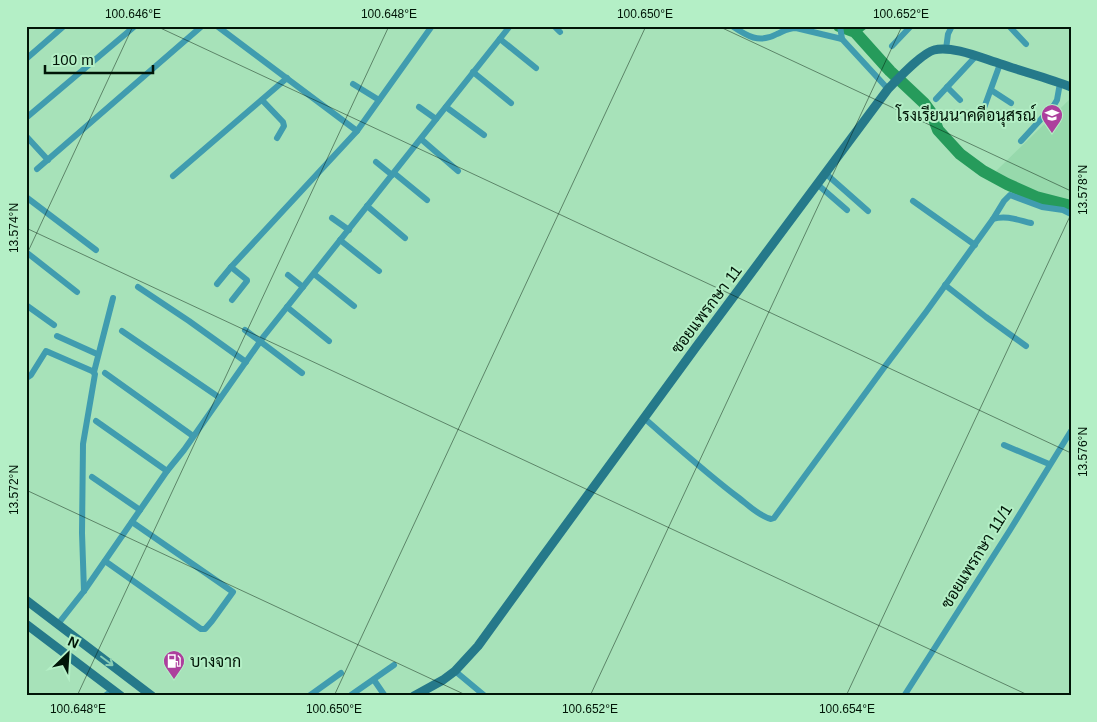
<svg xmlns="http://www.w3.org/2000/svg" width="1097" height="722" viewBox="0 0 1097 722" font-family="Arial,Sarabun,sans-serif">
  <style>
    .built { fill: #97d9ac }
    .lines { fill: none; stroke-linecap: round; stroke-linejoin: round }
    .canal { stroke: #269b5b; stroke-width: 8 }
    .river { stroke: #269b5b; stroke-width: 12 }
    .street { stroke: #409caf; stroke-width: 6 }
    .secondary { stroke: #25798a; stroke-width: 9 }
    .oneway { stroke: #89ccb4 }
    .ticks { fill: none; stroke: #011507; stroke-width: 1; stroke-opacity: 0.45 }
    .labels { text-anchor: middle; stroke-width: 4; stroke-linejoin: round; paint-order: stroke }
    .poi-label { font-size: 16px; fill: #011507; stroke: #b4efc6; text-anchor: end }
    .street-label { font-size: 16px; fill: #011507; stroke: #b4efc6 }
    .neatline { fill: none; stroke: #011507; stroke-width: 2 }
    .ticks-label { font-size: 12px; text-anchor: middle; fill: #011507 }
  </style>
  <rect width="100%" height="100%" fill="#a7e2b9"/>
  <path class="built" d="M1071 98V201L1030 190 1017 183 996 171Z"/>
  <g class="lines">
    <path class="canal" d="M855 32 863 26"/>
    <path class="river" d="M839 26 855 32 890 71 924 103 932 114 938 130 960 154 983 171 1007 184 1036 197 1071 206"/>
    <g class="street">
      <path d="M217 26 357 131"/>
      <path d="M554 26 560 32"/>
      <path d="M732 26C747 36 759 44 777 34 784 31 788 28 796 28L842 39 888 89"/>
      <path d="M840 26 842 39"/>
      <path d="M1009 26 1026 44"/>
      <path d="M500 39 536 68"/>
      <path d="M892 46 911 26"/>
      <path d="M946 49 948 34 952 26"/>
      <path d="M26 59 64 26"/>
      <path d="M473 72 511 103"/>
      <path d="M353 84 379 100"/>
      <path d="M947 87 960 100"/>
      <path d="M991 90 1011 103"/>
      <path d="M936 99 976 56"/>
      <path d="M262 100 283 122 284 126 277 138"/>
      <path d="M419 107 436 119"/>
      <path d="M446 107 484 135"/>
      <path d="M984 108 1000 64"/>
      <path d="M26 118 135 26"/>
      <path d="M26 136 48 160"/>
      <path d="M421 139 458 171"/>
      <path d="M1021 141 1054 105 1057 100 1060 83"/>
      <path d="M376 162 392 175"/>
      <path d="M37 169 202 26"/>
      <path d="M394 173 427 200"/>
      <path d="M825 173 868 211"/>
      <path d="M173 176 287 78"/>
      <path d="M817 184 847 210"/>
      <path d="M26 197 96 250"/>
      <path d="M913 201 975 245"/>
      <path d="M367 206 405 238"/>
      <path d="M332 218 349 230"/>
      <path d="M993 219 1004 201 1010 195 1042 207 1063 210 1071 214"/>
      <path d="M340 240 379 271"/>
      <path d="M26 252 77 292"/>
      <path d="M314 274 354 306"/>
      <path d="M288 275 303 287"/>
      <path d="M217 284 231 267"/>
      <path d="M945 285 986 317 1026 346"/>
      <path d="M138 287 189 321 246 362"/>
      <path d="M232 300 247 281V280L231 267 357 131 432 26"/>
      <path d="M26 305 54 325"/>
      <path d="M287 307 329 341"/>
      <path d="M245 330 302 373"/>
      <path d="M122 331 220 398"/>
      <path d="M57 336 97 354"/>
      <path d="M94 372 113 298"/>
      <path d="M105 373 193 436"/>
      <path d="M26 376 28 377 31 375 46 351 92 371 95 374 83 444 82 533 84 591"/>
      <path d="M644 418C675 445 706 473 739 498 748 505 759 516 771 519L774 518 883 369 926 312 993 219C1006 215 1018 220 1031 223"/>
      <path d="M96 421 167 471"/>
      <path d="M1004 445 1049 464"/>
      <path d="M92 477 140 510"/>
      <path d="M105 561 201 629H205L212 621 233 592 132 522"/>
      <path d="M58 624 84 591 167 471 184 450 264 336 510 26"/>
      <path d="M455 671 485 696"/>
      <path d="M374 680 385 696"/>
      <path d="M351 695 394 665"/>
      <path d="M105 696 113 690"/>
      <path d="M309 696 341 673"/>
      <path d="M904 696 1010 530 1071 431"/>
    </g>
    <g class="secondary">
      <path d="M26 600 152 696"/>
      <path d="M26 624 121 696"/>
      <path d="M414 696 443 680 455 671 478 646 541 559 696 347 888 89C898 79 922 53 934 50 952 45 984 59 1001 64 1024 72 1048 78 1071 87"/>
    </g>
  </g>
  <defs><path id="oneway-shaft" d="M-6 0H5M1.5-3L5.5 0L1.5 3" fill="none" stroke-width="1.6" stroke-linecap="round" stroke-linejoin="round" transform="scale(1.25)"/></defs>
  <use class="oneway" href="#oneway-shaft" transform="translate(107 661) rotate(37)"/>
  <path class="ticks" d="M156 26 1071 453M718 26 1071 191M26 228 1030 696M26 256 133 26M26 490 468 696M77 696 389 26M334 696 646 26M590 696 902 26M846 696 1071 214"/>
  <defs>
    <g id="school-pin" transform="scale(1.125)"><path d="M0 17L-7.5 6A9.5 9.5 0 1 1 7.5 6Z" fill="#ad3f9d" stroke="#b4efc6"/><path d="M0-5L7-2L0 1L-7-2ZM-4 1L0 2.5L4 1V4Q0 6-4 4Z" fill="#fff"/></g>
    <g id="fuel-pin" transform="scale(1.125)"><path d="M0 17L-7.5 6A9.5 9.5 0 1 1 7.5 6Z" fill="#ad3f9d" stroke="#b4efc6"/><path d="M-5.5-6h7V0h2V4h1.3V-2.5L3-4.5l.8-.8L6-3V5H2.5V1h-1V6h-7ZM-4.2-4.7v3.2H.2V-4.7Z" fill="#fff"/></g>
  </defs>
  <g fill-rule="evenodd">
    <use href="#school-pin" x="1052" y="115"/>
    <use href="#fuel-pin" x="174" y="661"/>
  </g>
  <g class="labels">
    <g class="poi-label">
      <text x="1036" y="121">โรงเรียนนาคดีอนุสรณ์</text>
      <text x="190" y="667" text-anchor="start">บางจาก</text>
    </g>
    <g class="street-label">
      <text transform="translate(706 309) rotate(-53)" y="6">ซอยแพรกษา 11</text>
      <text transform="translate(976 556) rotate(-58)" y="6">ซอยแพรกษา 11/1</text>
    </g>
  </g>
  <rect width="1097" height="722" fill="none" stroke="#b4efc6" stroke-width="55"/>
  <g transform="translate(68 654) rotate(25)" stroke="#b4efc6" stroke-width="4" paint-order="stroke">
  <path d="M0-4L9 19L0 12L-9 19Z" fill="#011507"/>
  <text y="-8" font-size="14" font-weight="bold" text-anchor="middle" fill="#011507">N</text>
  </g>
  <path d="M45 65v8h108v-8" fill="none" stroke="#011507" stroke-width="2.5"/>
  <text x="52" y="65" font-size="15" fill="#011507" stroke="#b4efc6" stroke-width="4" paint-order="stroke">100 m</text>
  <rect x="28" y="28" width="1042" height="666" class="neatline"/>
  <g class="ticks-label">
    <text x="133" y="18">100.646°E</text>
    <text x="389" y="18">100.648°E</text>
    <text x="645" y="18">100.650°E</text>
    <text x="901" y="18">100.652°E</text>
    <text transform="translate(1083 190) rotate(-90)" y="4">13.578°N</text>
    <text transform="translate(14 228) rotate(-90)" y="4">13.574°N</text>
    <text transform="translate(1083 452) rotate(-90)" y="4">13.576°N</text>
    <text transform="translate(14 490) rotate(-90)" y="4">13.572°N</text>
    <text x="78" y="713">100.648°E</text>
    <text x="334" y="713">100.650°E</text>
    <text x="590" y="713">100.652°E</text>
    <text x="847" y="713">100.654°E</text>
  </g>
</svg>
